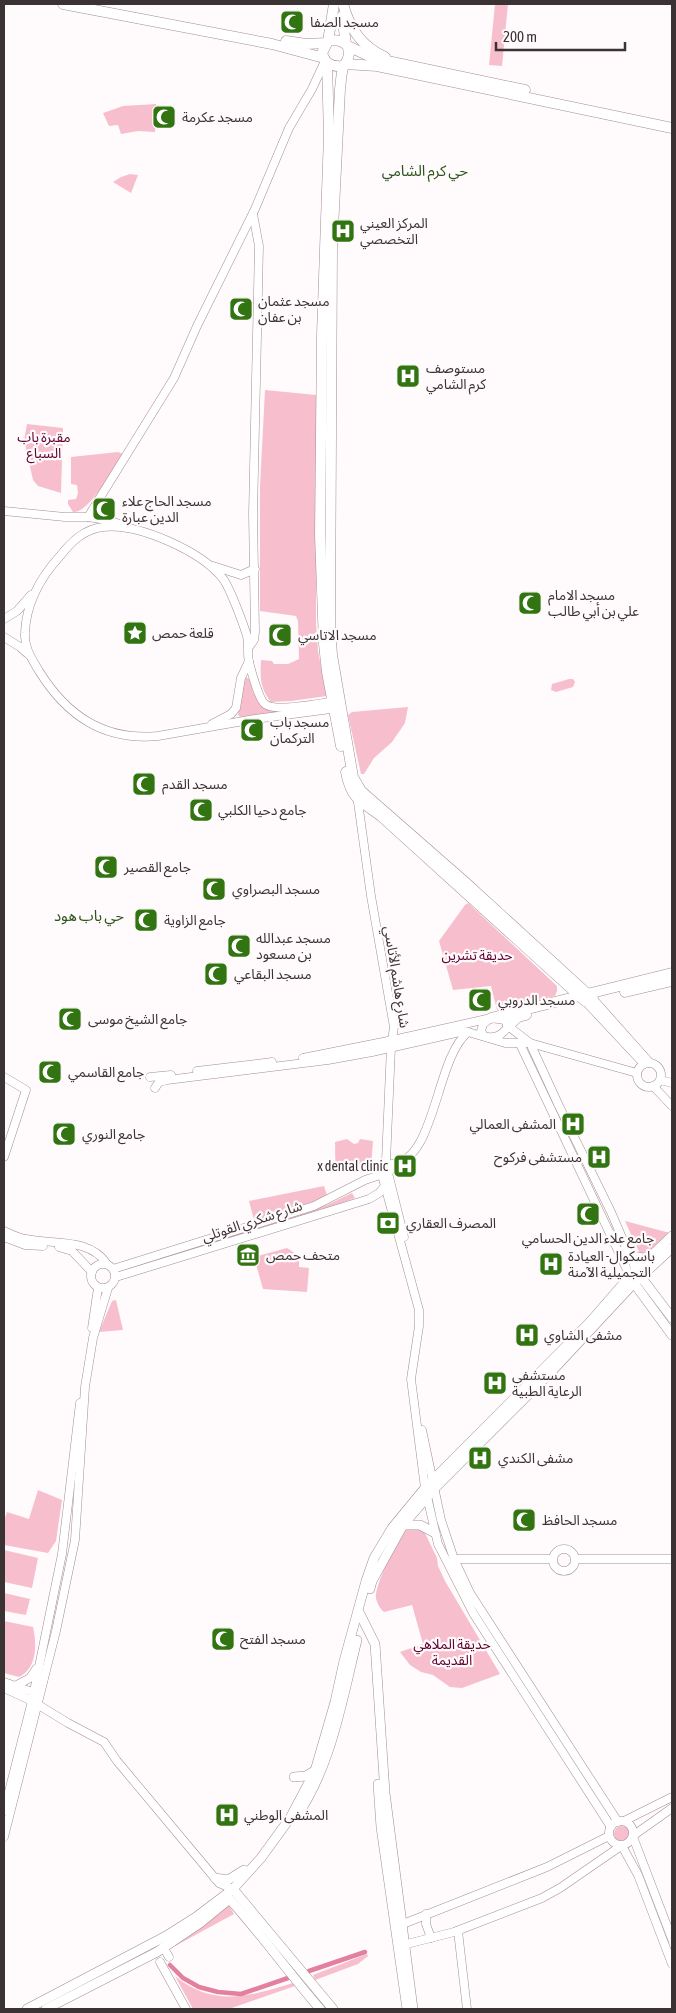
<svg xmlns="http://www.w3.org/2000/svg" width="676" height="2013" viewBox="0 0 676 2013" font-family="'Asap Condensed','Noto Sans Arabic',sans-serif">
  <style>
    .green { fill: #f7bfce }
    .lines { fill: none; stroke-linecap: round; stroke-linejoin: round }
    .canal { stroke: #e3809f; stroke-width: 4.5 }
    .secondary-casing { stroke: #a28d92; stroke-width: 9 }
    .primary-casing { stroke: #a28d92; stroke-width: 10 }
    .highway-casing { stroke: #a28d92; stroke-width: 11 }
    .secondary { stroke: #fff; stroke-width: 8 }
    .primary { stroke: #fff; stroke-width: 9 }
    .highway { stroke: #fff; stroke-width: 10 }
    .labels { text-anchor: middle; stroke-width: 4.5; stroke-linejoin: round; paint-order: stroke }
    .poi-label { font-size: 14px; fill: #3b3234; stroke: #fffafb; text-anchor: start }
    .park-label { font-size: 14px; fill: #5f032f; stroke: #fffafb }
    .street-label { font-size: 14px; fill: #3b3234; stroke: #fffafb }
    .neighbourhood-label { font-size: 15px; fill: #2a5419; stroke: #fffafb }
  </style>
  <rect width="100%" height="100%" fill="#fffafb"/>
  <g class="green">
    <path d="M495 4H508L502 66 489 65Z"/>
    <path d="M156 104 155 132 138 131 121 134 118 125 109 126 103 113 123 106Z"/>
    <path d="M130 174 138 175 131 193 113 182 121 177Z"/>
    <path d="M265 390 316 395V623L318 651 327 696 291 701 271 702C260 689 260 677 261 660L272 661 274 664H288L299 659 298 621 296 616 260 611V486Z"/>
    <path d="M27 424 63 428 61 493 38 486 33 480 24 440Z"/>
    <path d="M118 452 123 454C115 468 88 514 73 512L68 504V500L76 499 78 493 77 485 71 484V457Z"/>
    <path d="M246 678H251L253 692 262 706 284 709 285 711 240 717 238 715 243 681Z"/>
    <path d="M569 679H573L575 682 573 687 556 692 551 690 552 684Z"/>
    <path d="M408 707 405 723 392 742 374 758 364 774H361L348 715 352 712Z"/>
    <path d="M468 903 557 986V991L555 996 497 1010 491 986 453 990 439 941 465 905Z"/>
    <path d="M347 1139 354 1144 358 1143 360 1139 373 1141 371 1167C366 1171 361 1171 355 1171 331 1173 336 1161 335 1142Z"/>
    <path d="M324 1186 327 1195 319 1200 254 1220 249 1201Z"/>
    <path d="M352 1193 355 1198 323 1210 125 1273 124 1270 327 1205Z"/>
    <path d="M625 1221 670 1233 647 1256 640 1254Z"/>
    <path d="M287 1248 299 1256V1267L309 1268 307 1292 263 1289 254 1257Z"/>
    <path d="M116 1300 123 1330 99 1332 112 1301Z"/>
    <path d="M38 1490 62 1500 56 1541 48 1553 4 1545V1521L7 1512 29 1519Z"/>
    <path d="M407 1529H423L437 1558 438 1566 445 1581 500 1674 462 1688 450 1687 433 1675 421 1672 410 1665 400 1652 423 1644 412 1605 384 1612C380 1609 377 1603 376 1598 374 1586 398 1538 407 1529Z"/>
    <path d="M4 1550 38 1558 32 1588 4 1582Z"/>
    <path d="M4 1593 30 1599 26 1615 4 1611Z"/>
    <path d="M4 1621 33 1627C37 1645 37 1668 19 1677L4 1673Z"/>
    <circle cx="622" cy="1834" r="8"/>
    <path d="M229 1906 234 1914 175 1946 174 1943Z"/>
    <path d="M367 1954 368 1956 358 1964 315 1980 313 1975Z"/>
    <path d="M175 1976C214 2008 250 1996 293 1983L295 1986 229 2009H193Z"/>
  </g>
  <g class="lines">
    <g class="canal">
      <path d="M170 1965 183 1978 199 1987 218 1992 241 1994 288 1978"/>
      <path d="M309 1971 365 1952"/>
    </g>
    <g class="secondary-casing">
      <g id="secondary">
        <path d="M4 511 65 517H88L107 520 120 524"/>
        <path d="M88 517 174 378 197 326 255 209 289 128 312 89 325 61"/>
        <path d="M213 566 241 575 255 569"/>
        <path d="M4 619 17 611 31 595"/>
        <path d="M4 637 20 647 28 654"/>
        <path d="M249 647 254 640 255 632 253 514 259 246 253 214"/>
        <path d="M336 701C321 703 276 713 265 704 259 700 251 670 249 662 247 654 249 645 247 636 243 623 231 591 224 580 202 551 138 523 103 527 84 529 71 542 60 556 40 578 26 603 25 633 24 648 32 659 39 671 67 716 104 741 158 736L255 719 338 708"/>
        <path d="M212 724 231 714 236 708 241 678 249 661"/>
        <path d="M357 795 371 896 394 1027 391 1047 386 1161 382 1175 419 1310V1326L411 1379 425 1488 438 1544 473 1613 611 1827"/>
        <path d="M593 999 650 1063"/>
        <path d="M585 1001 644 1064"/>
        <path d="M508 1026 530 1043 559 1106 611 1212 636 1270"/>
        <path d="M520 1044 630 1276"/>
        <path d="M303 1058 393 1040 491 1018 505 1020 508 1026C504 1034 494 1040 484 1036L481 1031 483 1024 491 1018"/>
        <circle cx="649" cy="1075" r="12"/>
        <path d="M197 1071 272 1062"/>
        <path d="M4 1077 26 1090 4 1157"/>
        <path d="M150 1077 171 1075"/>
        <path d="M660 1080 672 1083"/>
        <path d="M653 1086 672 1106"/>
        <path d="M155 1088 159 1082 167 1080 328 1060 372 1052 460 1032H468L505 1043H530L637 1073"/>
        <path d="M392 1164C436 1161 435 1059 468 1032"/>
        <path d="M396 1164 388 1173 404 1237"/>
        <path d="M4 1231C11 1234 18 1238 26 1239 53 1245 89 1237 107 1264"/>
        <path d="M4 1237 25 1245 43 1246"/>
        <path d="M59 1247 72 1251 92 1272"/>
        <circle cx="103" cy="1276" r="12"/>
        <path d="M113 1269 314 1206 365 1180 386 1173"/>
        <path d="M116 1277 369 1199 379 1193 387 1184"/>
        <path d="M92 1328 98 1288"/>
        <path d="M422 1430 441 1520 454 1559 470 1593 618 1822"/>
        <circle cx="564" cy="1560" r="11"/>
        <path d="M454 1559H553"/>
        <path d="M575 1559H672"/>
        <path d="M4 1682 38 1694"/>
        <path d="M15 1686 30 1678 36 1669"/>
        <path d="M4 1688 32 1701 68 1723 104 1742 117 1761 219 1883 233 1889"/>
        <path d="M4 1811 32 1701 62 1554 80 1403"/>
        <circle cx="621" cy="1833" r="12"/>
        <path d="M624 1821 672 1797"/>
        <path d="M634 1835 672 1808"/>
        <path d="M4 1837 56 1631 75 1540 85 1387 93 1338 108 1288"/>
        <path d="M633 1837 672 1939"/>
        <path d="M622 1846 638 1875 672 1964"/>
        <path d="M426 1914V1924L431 1938"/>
        <path d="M398 1926 547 1867 609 1836"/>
        <path d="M458 1931 467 2009"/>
        <path d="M399 1946 454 1932 542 1898 560 1888 621 1846"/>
        <path d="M163 1947 169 1957"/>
        <path d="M160 1962 186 2009"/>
      </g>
    </g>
    <g class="primary-casing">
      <g id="primary">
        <path d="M625 1249 632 1256 648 1259"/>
        <path d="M638 1273 672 1318"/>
        <path d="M631 1279 672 1335"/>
        <path d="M403 1525H420L435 1533"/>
        <path d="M370 1589 372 1581 403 1525 434 1489 552 1371 634 1283 672 1248"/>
        <path d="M359 1612 375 1644 385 1793 413 2009"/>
        <path d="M294 1777 306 1776 314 1771"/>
        <path d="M378 1784 381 1827 407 2009"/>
        <path d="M297 1816C332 1764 342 1700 357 1640"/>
        <path d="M215 1878 228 1880 244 1870"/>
        <path d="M233 1889 333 2009"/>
        <path d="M226 1895C259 1931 288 1972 320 2009"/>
        <path d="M27 2009 166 1936 196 1917 233 1889 261 1858 290 1818 315 1771 335 1702 344 1661 366 1581 374 1558 392 1528 425 1488 590 1322 630 1276 672 1236"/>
        <path d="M46 2009 157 1952 200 1923 227 1901"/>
      </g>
    </g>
    <g class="highway-casing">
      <g id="highway">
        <path d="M63 4 272 44 324 58"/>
        <path d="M343 4C350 29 361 46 385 57"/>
        <path d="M342 16 346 44"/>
        <path d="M286 41 306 44 327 43"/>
        <path d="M328 41 334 4"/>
        <path d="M348 46 373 58 525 90"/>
        <path d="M327 63 329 135 322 335 320 535 324 644 327 672 341 746"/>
        <path d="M345 64 377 66 672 128"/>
        <path d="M343 66C332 67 325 64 322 53L328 41C340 38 353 44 348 58 347 62 344 65 343 68 341 75 341 82 340 89L332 248 330 626 332 655 353 777 361 791 465 882 593 999"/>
        <path d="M346 772C351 799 361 801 381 816L585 1001"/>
        <path d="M625 992 672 981"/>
        <path d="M491 1018 672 973"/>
        <path d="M508 1026 518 1017 526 1015"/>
      </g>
    </g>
    <use href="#secondary" class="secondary"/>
    <use href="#primary" class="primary"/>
    <use href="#highway" class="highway"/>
  </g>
  <defs>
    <g id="mosque-square" transform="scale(1.25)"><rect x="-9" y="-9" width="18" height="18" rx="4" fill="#317411" stroke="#fffafb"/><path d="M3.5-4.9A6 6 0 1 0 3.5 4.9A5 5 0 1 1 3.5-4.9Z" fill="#fff"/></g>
    <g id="hospital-square" transform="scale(1.25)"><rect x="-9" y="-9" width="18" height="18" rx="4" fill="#317411" stroke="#fffafb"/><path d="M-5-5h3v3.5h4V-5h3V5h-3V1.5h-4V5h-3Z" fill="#fff"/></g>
    <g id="sight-square" transform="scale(1.25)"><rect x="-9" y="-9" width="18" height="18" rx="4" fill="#317411" stroke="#fffafb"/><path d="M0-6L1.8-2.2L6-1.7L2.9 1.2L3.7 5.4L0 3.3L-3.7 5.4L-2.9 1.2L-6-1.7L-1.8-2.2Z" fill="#fff"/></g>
    <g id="bank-square" transform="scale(1.25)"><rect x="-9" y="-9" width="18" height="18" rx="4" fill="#317411" stroke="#fffafb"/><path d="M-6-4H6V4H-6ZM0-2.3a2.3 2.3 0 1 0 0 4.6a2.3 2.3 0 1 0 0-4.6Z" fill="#fff"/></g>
    <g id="museum-square" transform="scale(1.25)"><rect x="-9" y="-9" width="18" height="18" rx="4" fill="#317411" stroke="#fffafb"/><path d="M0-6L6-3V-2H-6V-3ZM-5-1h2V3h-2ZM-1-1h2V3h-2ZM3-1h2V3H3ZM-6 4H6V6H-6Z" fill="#fff"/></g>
  </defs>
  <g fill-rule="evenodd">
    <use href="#mosque-square" x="292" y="22"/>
    <use href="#mosque-square" x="164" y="117"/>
    <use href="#hospital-square" x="343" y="231"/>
    <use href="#mosque-square" x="241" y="309"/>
    <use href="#hospital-square" x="408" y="376"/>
    <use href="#mosque-square" x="104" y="509"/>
    <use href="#mosque-square" x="530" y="603"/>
    <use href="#sight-square" x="135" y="633"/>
    <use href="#mosque-square" x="280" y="635"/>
    <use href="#mosque-square" x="252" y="730"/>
    <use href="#mosque-square" x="144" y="784"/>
    <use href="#mosque-square" x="201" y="810"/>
    <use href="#mosque-square" x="106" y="867"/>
    <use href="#mosque-square" x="214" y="889"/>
    <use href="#mosque-square" x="146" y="920"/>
    <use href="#mosque-square" x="239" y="946"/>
    <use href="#mosque-square" x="216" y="974"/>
    <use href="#mosque-square" x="480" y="1000"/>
    <use href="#mosque-square" x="70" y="1019"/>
    <use href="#mosque-square" x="50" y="1072"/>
    <use href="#hospital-square" x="573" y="1124"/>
    <use href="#mosque-square" x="64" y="1134"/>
    <use href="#hospital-square" x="599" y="1157"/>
    <use href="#hospital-square" x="405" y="1166"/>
    <use href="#mosque-square" x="588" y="1214"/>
    <use href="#bank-square" x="388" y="1223"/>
    <use href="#museum-square" x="248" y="1255"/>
    <use href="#hospital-square" x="551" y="1264"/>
    <use href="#hospital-square" x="527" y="1335"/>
    <use href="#hospital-square" x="495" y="1383"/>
    <use href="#hospital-square" x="480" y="1458"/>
    <use href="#mosque-square" x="524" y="1520"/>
    <use href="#mosque-square" x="223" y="1639"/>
    <use href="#hospital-square" x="227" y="1815"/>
  </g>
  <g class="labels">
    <g class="poi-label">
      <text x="310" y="27">مسجد الصفا</text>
      <text x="182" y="122">مسجد عكرمة</text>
      <text x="360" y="228">المركز العيني<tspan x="360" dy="16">التخصصي</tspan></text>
      <text x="258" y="306">مسجد عثمان<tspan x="258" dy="16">بن عفان</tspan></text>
      <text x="426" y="373">مستوصف<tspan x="426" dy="16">كرم الشامي</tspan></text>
      <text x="122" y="506">مسجد الحاج علاء<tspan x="122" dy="16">الدين عبارة</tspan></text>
      <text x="548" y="600">مسجد الامام<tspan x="548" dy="16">علي بن أبي طالب</tspan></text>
      <text x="152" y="638">قلعة حمص</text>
      <text x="298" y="640">مسجد الاتاسي</text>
      <text x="270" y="727">مسجد باب<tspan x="270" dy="16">التركمان</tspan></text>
      <text x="162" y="789">مسجد القدم</text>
      <text x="218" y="815">جامع دحيا الكلبي</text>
      <text x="124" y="872">جامع القصير</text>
      <text x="232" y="894">مسجد البصراوي</text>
      <text x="164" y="925">جامع الزاوية</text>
      <text x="256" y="943">مسجد عبدالله<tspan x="256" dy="16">بن مسعود</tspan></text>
      <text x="234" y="979">مسجد البقاعي</text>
      <text x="498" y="1005">مسجد الدروبي</text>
      <text x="88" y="1024">جامع الشيخ موسى</text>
      <text x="68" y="1077">جامع القاسمي</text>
      <text x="556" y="1129" text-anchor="end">المشفى العمالي</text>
      <text x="82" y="1139">جامع النوري</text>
      <text x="582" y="1162" text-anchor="end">مستشفى فركوح</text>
      <text x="388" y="1171" text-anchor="end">x dental clinic</text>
      <text x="406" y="1228">المصرف العقاري</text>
      <text x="588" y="1243" text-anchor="middle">جامع علاء الدين الحسامي</text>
      <text x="266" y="1260">متحف حمص</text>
      <text x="568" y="1261">باسكوال- العيادة<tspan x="568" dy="16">التجميلية الآمنة</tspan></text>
      <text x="544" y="1340">مشفى الشاوي</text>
      <text x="512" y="1380">مستشفى<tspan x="512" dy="16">الرعاية الطبية</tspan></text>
      <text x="498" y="1463">مشفى الكندي</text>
      <text x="542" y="1525">مسجد الحافظ</text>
      <text x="240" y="1644">مسجد الفتح</text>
      <text x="244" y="1820">المشفى الوطني</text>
    </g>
    <g class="park-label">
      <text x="44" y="442">مقبرة باب<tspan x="44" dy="16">السباع</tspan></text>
      <text x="477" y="960">حديقة تشرين</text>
      <text x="452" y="1649">حديقة الملاهي<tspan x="452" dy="16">القديمة</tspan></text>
    </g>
    <g class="street-label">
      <text transform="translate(397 977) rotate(81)" y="5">شارع هاشم الأتاسي</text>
      <text transform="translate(252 1221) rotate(-18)" y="5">شارع شكري القوتلي</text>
    </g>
    <g class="neighbourhood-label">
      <text x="425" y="176">حي كرم الشامي</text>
      <text x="89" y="921">حي باب هود</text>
    </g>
  </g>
  <rect width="676" height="2013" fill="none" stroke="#3b3234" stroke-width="10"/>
  <path d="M496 42v8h129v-8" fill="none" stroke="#3b3234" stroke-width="2.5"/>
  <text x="503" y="42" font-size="15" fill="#3b3234" stroke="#fffafb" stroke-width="4" paint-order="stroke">200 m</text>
</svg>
